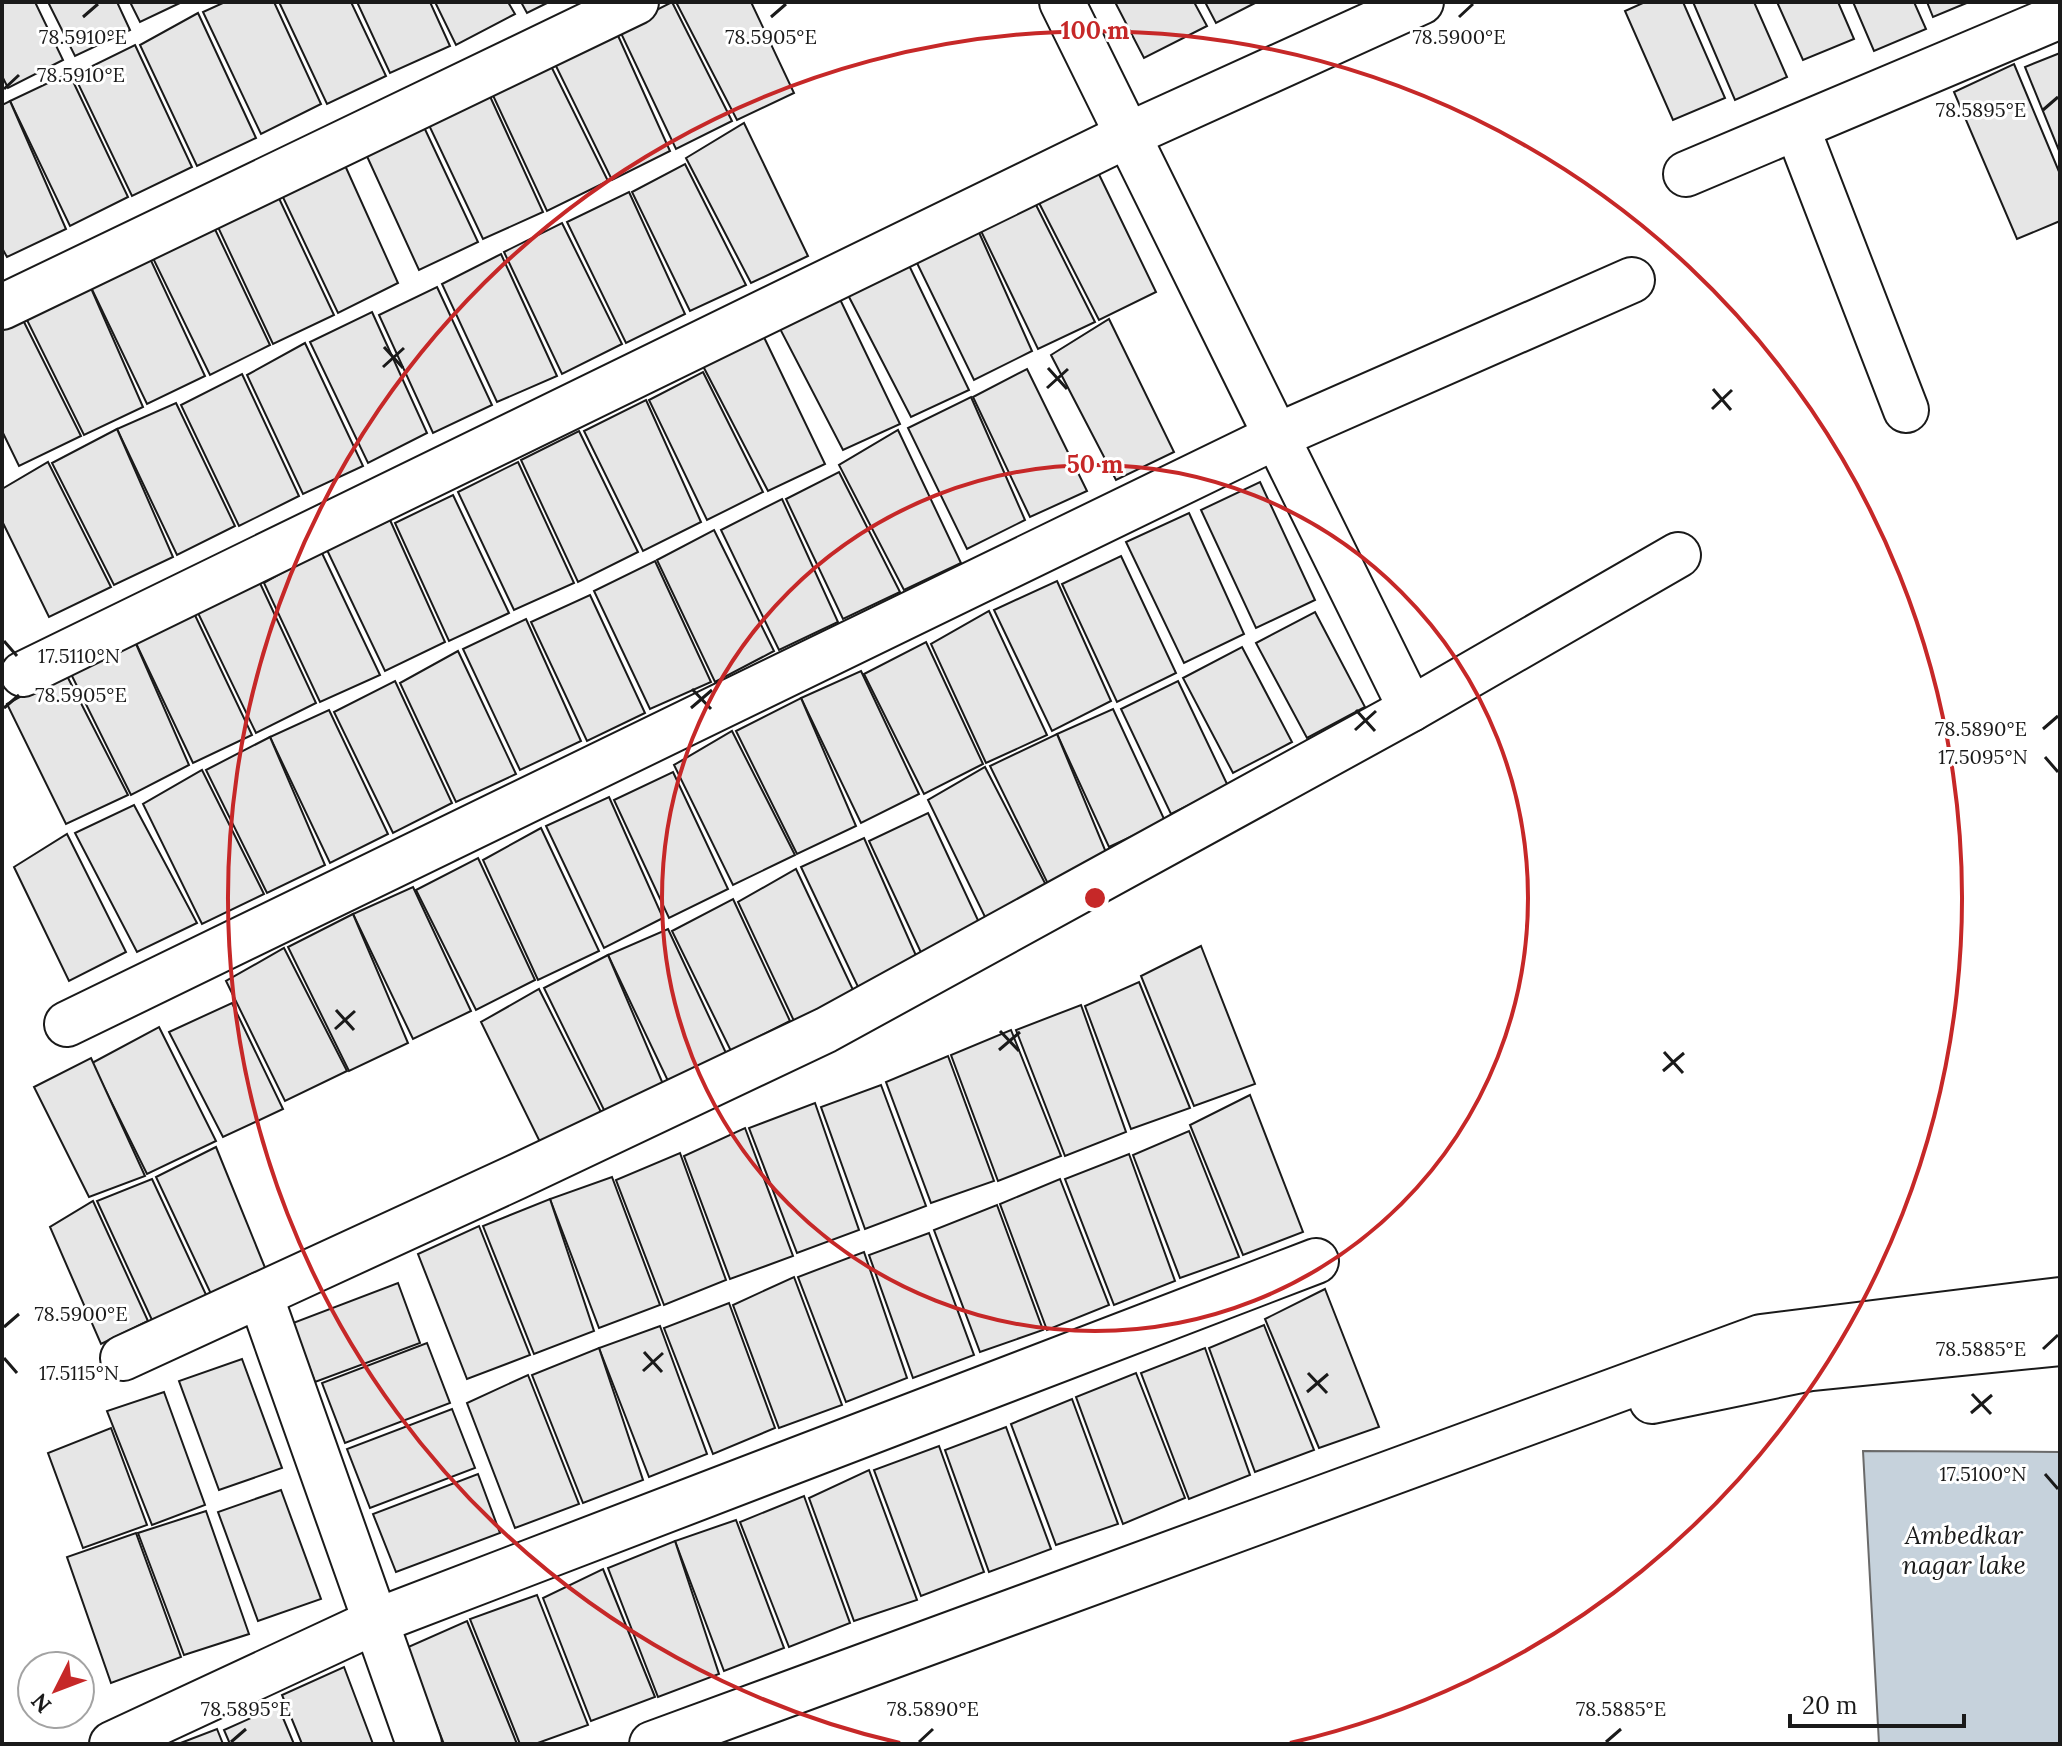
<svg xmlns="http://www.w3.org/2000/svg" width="2062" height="1746" viewBox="0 0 2062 1746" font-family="Lora,serif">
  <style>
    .water { fill: #c6d2dc; stroke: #6a6a6a; stroke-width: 2 }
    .building { fill: #e6e6e6; stroke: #1a1a1a; stroke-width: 2 }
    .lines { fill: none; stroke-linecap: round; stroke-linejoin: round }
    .minor-casing { stroke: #1a1a1a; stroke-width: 48 }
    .minor { stroke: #fff; stroke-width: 44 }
    .ticks { fill: none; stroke: #1a1a1a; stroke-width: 3 }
    .ring { fill: none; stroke: #c62828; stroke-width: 4 }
    .labels { text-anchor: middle; stroke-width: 6; stroke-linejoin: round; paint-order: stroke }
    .water-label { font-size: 26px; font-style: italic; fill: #1a1a1a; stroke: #fff }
    .ticks-label { font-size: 20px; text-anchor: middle; fill: #1a1a1a; stroke: #fff; stroke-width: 6; stroke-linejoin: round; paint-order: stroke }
    .centre { fill: #c62828; stroke: #fff; stroke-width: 4 }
    .ring-label { font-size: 24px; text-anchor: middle; font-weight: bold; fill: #c62828; stroke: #fff; stroke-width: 6; stroke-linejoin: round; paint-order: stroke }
  </style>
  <rect width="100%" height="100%" fill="#fff"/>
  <path class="water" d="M1863 1451 2060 1452V1744H1879Z"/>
  <g class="building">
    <path d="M2 2H35L63 60 8 88 2 76Z"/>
    <path d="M48 2H117L130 30 75 56Z"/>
    <path d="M130 2H182L140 22Z"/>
    <path d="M225 2H274L321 104 261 134 203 12Z"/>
    <path d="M279 2H351L386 76 327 104Z"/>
    <path d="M357 2H430L450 46 390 73Z"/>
    <path d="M435 2H508L515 14 456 45Z"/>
    <path d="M521 2H549L527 13Z"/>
    <path d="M672 2 732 121 676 149 619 29Z"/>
    <path d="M676 2H751L794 93 737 120Z"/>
    <path d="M1115 2H1194L1207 26 1144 58Z"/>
    <path d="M1205 2H1257L1216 23Z"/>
    <path d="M1645 2H1683L1725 98 1673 120 1625 11Z"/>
    <path d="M1693 2H1754L1787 77 1735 100Z"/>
    <path d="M1777 2H1838L1854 39 1803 60Z"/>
    <path d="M1853 2H1914L1926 29 1874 51Z"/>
    <path d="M1927 2H1969L1933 17Z"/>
    <path d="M198 13 256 138 197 166 140 45Z"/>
    <path d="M615 29 670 151 612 180 553 60Z"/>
    <path d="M135 45 192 167 132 196 74 75Z"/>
    <path d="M2060 53V153L2025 67Z"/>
    <path d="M548 60 608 181 547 211 490 89Z"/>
    <path d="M2014 64 2060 174V221L2017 239 1954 92Z"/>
    <path d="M69 73 128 197 70 226 10 101Z"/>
    <path d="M488 92 543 212 483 239 427 121Z"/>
    <path d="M10 101 66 229 7 257 2 248V105Z"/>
    <path d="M744 123 808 256 751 283 686 158Z"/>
    <path d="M423 125 478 242 419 270 365 152Z"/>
    <path d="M1092 160 1156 292 1099 320 1035 195Z"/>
    <path d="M343 161 398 283 338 313 280 191Z"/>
    <path d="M685 164 746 285 690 311 632 192Z"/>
    <path d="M276 192 334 315 273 344 217 225Z"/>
    <path d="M629 192 685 314 626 343 567 222Z"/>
    <path d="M1034 201 1095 322 1038 349 980 229Z"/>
    <path d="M212 223 270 345 210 375 151 254Z"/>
    <path d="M562 223 622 344 562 374 504 252Z"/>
    <path d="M977 228 1032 351 974 380 915 259Z"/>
    <path d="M147 252 205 376 147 404 87 279Z"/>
    <path d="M501 254 557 376 497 402 442 284Z"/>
    <path d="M905 257 969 390 911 417 847 293Z"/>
    <path d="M87 279 143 407 84 435 23 312Z"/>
    <path d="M437 287 492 405 433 433 379 315Z"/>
    <path d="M836 291 900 424 843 450 778 325Z"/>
    <path d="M19 312 81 436 19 466 2 431V322Z"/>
    <path d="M372 312 427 433 368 463 310 342Z"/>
    <path d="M1109 319 1174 452 1116 480 1051 355Z"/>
    <path d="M761 331 825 464 768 491 703 366Z"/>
    <path d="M305 343 363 466 303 494 247 375Z"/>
    <path d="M1027 369 1087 491 1030 517 973 397Z"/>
    <path d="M703 372 763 492 707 520 649 400Z"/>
    <path d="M242 374 299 496 239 526 181 405Z"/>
    <path d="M971 397 1025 520 967 549 908 428Z"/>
    <path d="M646 400 701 522 643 551 584 431Z"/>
    <path d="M176 403 235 526 177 555 117 429Z"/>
    <path d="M117 429 173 557 114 585 52 463Z"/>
    <path d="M898 430 961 563 904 590 839 465Z"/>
    <path d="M579 431 638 552 578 582 521 460Z"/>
    <path d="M48 462 111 587 49 617 2 521V489Z"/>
    <path d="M518 462 574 583 514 610 458 492Z"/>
    <path d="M839 472 900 592 843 619 786 499Z"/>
    <path d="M1260 482 1315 600 1256 628 1201 510Z"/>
    <path d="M453 495 509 613 449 641 395 523Z"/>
    <path d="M782 499 838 622 779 650 721 530Z"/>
    <path d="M1189 513 1244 634 1184 663 1126 542Z"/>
    <path d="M390 520 445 642 385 671 327 550Z"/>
    <path d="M714 530 774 651 715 682 657 560Z"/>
    <path d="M321 551 380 675 320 702 264 583Z"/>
    <path d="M1121 556 1176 673 1117 702 1062 584Z"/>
    <path d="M655 561 711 682 650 709 594 591Z"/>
    <path d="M259 581 316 703 256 733 198 613Z"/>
    <path d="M1057 581 1111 701 1052 731 994 610Z"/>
    <path d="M590 595 645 713 587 741 531 622Z"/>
    <path d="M193 611 252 735 193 763 133 637Z"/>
    <path d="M989 611 1047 735 986 763 931 644Z"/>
    <path d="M1315 612 1365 707 1307 738 1256 643Z"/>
    <path d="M526 619 581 741 520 770 463 649Z"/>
    <path d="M133 637 189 765 131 795 69 670Z"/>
    <path d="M926 642 983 764 924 794 864 674Z"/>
    <path d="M1242 647 1292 742 1233 773 1183 678Z"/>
    <path d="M458 651 516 774 456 802 400 683Z"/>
    <path d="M861 671 919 794 861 823 801 698Z"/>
    <path d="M65 672 128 795 66 824 7 704Z"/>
    <path d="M395 681 452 803 393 833 334 712Z"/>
    <path d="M1178 681 1228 786 1171 814 1121 709Z"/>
    <path d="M801 698 856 826 797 854 736 731Z"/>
    <path d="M1113 709 1165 821 1109 847 1057 734Z"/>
    <path d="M329 710 388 834 330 863 270 737Z"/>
    <path d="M732 731 795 855 733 885 674 765Z"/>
    <path d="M1057 734 1110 862 1051 890 990 766Z"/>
    <path d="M270 737 325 865 267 893 206 770Z"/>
    <path d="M985 767 1048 889 986 919 928 800Z"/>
    <path d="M202 770 264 894 202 924 143 804Z"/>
    <path d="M673 772 728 889 669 918 614 800Z"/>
    <path d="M609 797 663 918 604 948 546 826Z"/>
    <path d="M134 805 197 923 137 952 75 833Z"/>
    <path d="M928 813 983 931 924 959 869 841Z"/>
    <path d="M541 828 599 951 538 980 483 860Z"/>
    <path d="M67 834 126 952 69 981 14 867Z"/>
    <path d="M864 838 918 960 859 989 801 867Z"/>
    <path d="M478 858 535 980 476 1010 416 890Z"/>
    <path d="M796 869 854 992 794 1021 738 902Z"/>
    <path d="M413 887 471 1011 413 1039 353 914Z"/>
    <path d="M733 899 790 1021 731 1051 672 931Z"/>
    <path d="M353 914 408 1043 349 1071 288 947Z"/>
    <path d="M668 929 726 1053 668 1081 608 955Z"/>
    <path d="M1201 946 1255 1084 1194 1106 1141 976Z"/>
    <path d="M284 948 347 1071 285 1101 226 981Z"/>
    <path d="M608 955 663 1084 605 1112 544 988Z"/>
    <path d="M1139 982 1190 1108 1131 1129 1085 1006Z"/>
    <path d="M539 989 601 1112 540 1142 481 1022Z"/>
    <path d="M232 1003 283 1109 223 1137 169 1032Z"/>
    <path d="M1081 1005 1126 1132 1065 1156 1016 1030Z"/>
    <path d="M159 1027 216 1141 147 1174 92 1063Z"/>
    <path d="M1011 1030 1061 1156 998 1181 951 1055Z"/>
    <path d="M948 1056 994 1181 931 1203 886 1082Z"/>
    <path d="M91 1058 145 1176 89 1197 34 1087Z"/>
    <path d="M881 1085 926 1206 865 1229 821 1107Z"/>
    <path d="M1250 1095 1303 1232 1243 1255 1190 1125Z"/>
    <path d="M815 1103 859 1230 797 1253 749 1128Z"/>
    <path d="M745 1128 793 1256 730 1279 684 1156Z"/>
    <path d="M1189 1131 1239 1257 1180 1278 1133 1155Z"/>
    <path d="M216 1147 266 1270 212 1296 156 1177Z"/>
    <path d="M680 1153 726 1280 664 1305 616 1180Z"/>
    <path d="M1129 1154 1175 1281 1114 1305 1065 1179Z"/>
    <path d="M612 1177 660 1305 599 1328 550 1199Z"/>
    <path d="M152 1179 208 1299 152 1320 97 1201Z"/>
    <path d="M1060 1179 1109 1305 1047 1330 1000 1204Z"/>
    <path d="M550 1199 594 1331 534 1354 483 1226Z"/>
    <path d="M93 1201 148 1321 101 1344 50 1227Z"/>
    <path d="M997 1205 1043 1330 980 1352 934 1230Z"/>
    <path d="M479 1226 530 1355 467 1379 418 1254Z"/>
    <path d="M929 1233 974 1355 913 1378 869 1255Z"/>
    <path d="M864 1252 907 1378 846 1402 798 1277Z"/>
    <path d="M794 1277 842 1405 779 1428 733 1305Z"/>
    <path d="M398 1283 420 1343 315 1382 293 1323Z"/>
    <path d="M1325 1289 1379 1427 1319 1448 1265 1319Z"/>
    <path d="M729 1303 775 1428 713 1454 664 1328Z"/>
    <path d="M1264 1325 1314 1450 1255 1472 1209 1348Z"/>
    <path d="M660 1326 707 1454 649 1477 599 1348Z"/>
    <path d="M427 1343 450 1403 345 1443 322 1383Z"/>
    <path d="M599 1348 643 1480 583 1503 532 1375Z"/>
    <path d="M1205 1348 1250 1475 1189 1499 1141 1373Z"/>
    <path d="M242 1359 282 1468 219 1490 179 1381Z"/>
    <path d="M1136 1373 1185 1498 1123 1524 1076 1397Z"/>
    <path d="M528 1375 579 1504 515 1528 467 1403Z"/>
    <path d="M164 1392 205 1505 152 1525 107 1411Z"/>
    <path d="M1072 1399 1118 1524 1056 1545 1011 1424Z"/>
    <path d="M452 1409 475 1468 370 1508 347 1449Z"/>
    <path d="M1006 1427 1051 1549 989 1572 945 1450Z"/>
    <path d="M111 1428 147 1525 83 1548 48 1453Z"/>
    <path d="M939 1446 984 1572 921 1596 874 1470Z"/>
    <path d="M869 1470 917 1600 854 1621 809 1498Z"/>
    <path d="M478 1474 500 1533 396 1572 373 1514Z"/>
    <path d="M281 1490 321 1599 258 1621 218 1512Z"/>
    <path d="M804 1496 850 1623 789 1647 740 1522Z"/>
    <path d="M206 1511 249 1634 184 1655 138 1533Z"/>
    <path d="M736 1520 784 1648 724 1671 675 1541Z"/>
    <path d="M136 1533 181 1657 111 1683 67 1557Z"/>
    <path d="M675 1541 719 1674 658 1697 608 1568Z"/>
    <path d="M603 1569 655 1697 591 1721 543 1598Z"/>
    <path d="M537 1595 588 1725 535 1744H520L470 1619Z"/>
    <path d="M467 1621 517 1744H444L406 1648Z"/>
    <path d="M344 1667 373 1744H302L282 1695Z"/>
    <path d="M278 1706 294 1744H230L224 1730Z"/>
    <path d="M217 1729 223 1744H178Z"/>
  </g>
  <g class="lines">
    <g class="minor-casing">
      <g id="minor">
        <path d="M1062 2 1411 709"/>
        <path d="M1797 128 1906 410"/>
        <path d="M1686 174 2060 16"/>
        <path d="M2 307 636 2"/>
        <path d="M23 674 1128 135 1421 2"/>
        <path d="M67 1024 1277 436 1632 280"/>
        <path d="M260 1295 419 1744"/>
        <path d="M123 1358 516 1177 826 1030 1411 709 1678 555"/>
        <path d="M1652 1401 1811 1368 2060 1343"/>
        <path d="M112 1744 374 1622 1316 1261"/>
        <path d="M652 1744 1761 1337 2060 1300"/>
      </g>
    </g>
    <use href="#minor" class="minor"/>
  </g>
  <path class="ticks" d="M83 17 98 4M771 17 786 4M1459 17 1473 4M4 89 19 75M2043 110 2058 97M384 347 403 368M383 367 404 348M1048 368 1067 389M1047 388 1068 369M1713 389 1731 410M1712 409 1732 390M4 641 17 656M692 689 711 709M4 708 19 695M691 708 712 690M1356 710 1375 731M2043 729 2058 716M1355 730 1376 711M2045 757 2058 772M336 1010 354 1030M335 1029 355 1011M1000 1031 1019 1051M999 1050 1020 1032M1664 1052 1683 1073M1663 1071 1684 1053M4 1327 19 1314M2043 1349 2058 1335M644 1352 662 1372M4 1358 17 1373M643 1371 663 1353M1308 1373 1327 1393M1307 1392 1328 1374M1972 1394 1991 1414M1971 1413 1992 1395M2045 1474 2058 1489M231 1742 246 1729M919 1742 933 1729M1606 1742 1621 1729"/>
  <g class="ring">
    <circle cx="1095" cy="898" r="433"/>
    <path d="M900 1743A867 867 0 1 1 1290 1743"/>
  </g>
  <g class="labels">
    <g class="water-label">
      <text x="1964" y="1544">Ambedkar<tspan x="1964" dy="30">nagar lake</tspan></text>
    </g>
  </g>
  <g class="ticks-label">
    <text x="83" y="44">78.5910°E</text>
    <text x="771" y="44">78.5905°E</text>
    <text x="1459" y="44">78.5900°E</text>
    <text x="81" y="82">78.5910°E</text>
    <text x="1981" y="117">78.5895°E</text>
    <text x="79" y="663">17.5110°N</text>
    <text x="81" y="702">78.5905°E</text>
    <text x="1981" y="736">78.5890°E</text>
    <text x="1983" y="764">17.5095°N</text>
    <text x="81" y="1321">78.5900°E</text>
    <text x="1981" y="1356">78.5885°E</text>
    <text x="79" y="1380">17.5115°N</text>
    <text x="1983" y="1481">17.5100°N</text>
    <text x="246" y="1716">78.5895°E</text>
    <text x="933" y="1716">78.5890°E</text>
    <text x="1621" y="1716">78.5885°E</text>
  </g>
  <circle cx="1095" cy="898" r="12" class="centre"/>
  <g class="ring-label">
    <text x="1095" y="39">100 m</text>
    <text x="1095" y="473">50 m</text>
  </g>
  <rect width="2062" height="1746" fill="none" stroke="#1a1a1a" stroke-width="8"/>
  <g transform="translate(56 1690) rotate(228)"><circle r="38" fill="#ffffff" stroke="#a3a3a3" stroke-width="2"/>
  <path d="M0-6L14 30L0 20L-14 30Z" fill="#c62828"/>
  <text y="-12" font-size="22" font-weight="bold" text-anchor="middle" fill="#1a1a1a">N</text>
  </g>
  <path d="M1790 1714v12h174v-12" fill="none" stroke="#1a1a1a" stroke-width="4"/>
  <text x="1802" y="1714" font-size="24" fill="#1a1a1a" stroke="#ffffff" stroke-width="6" paint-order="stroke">20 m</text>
</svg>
